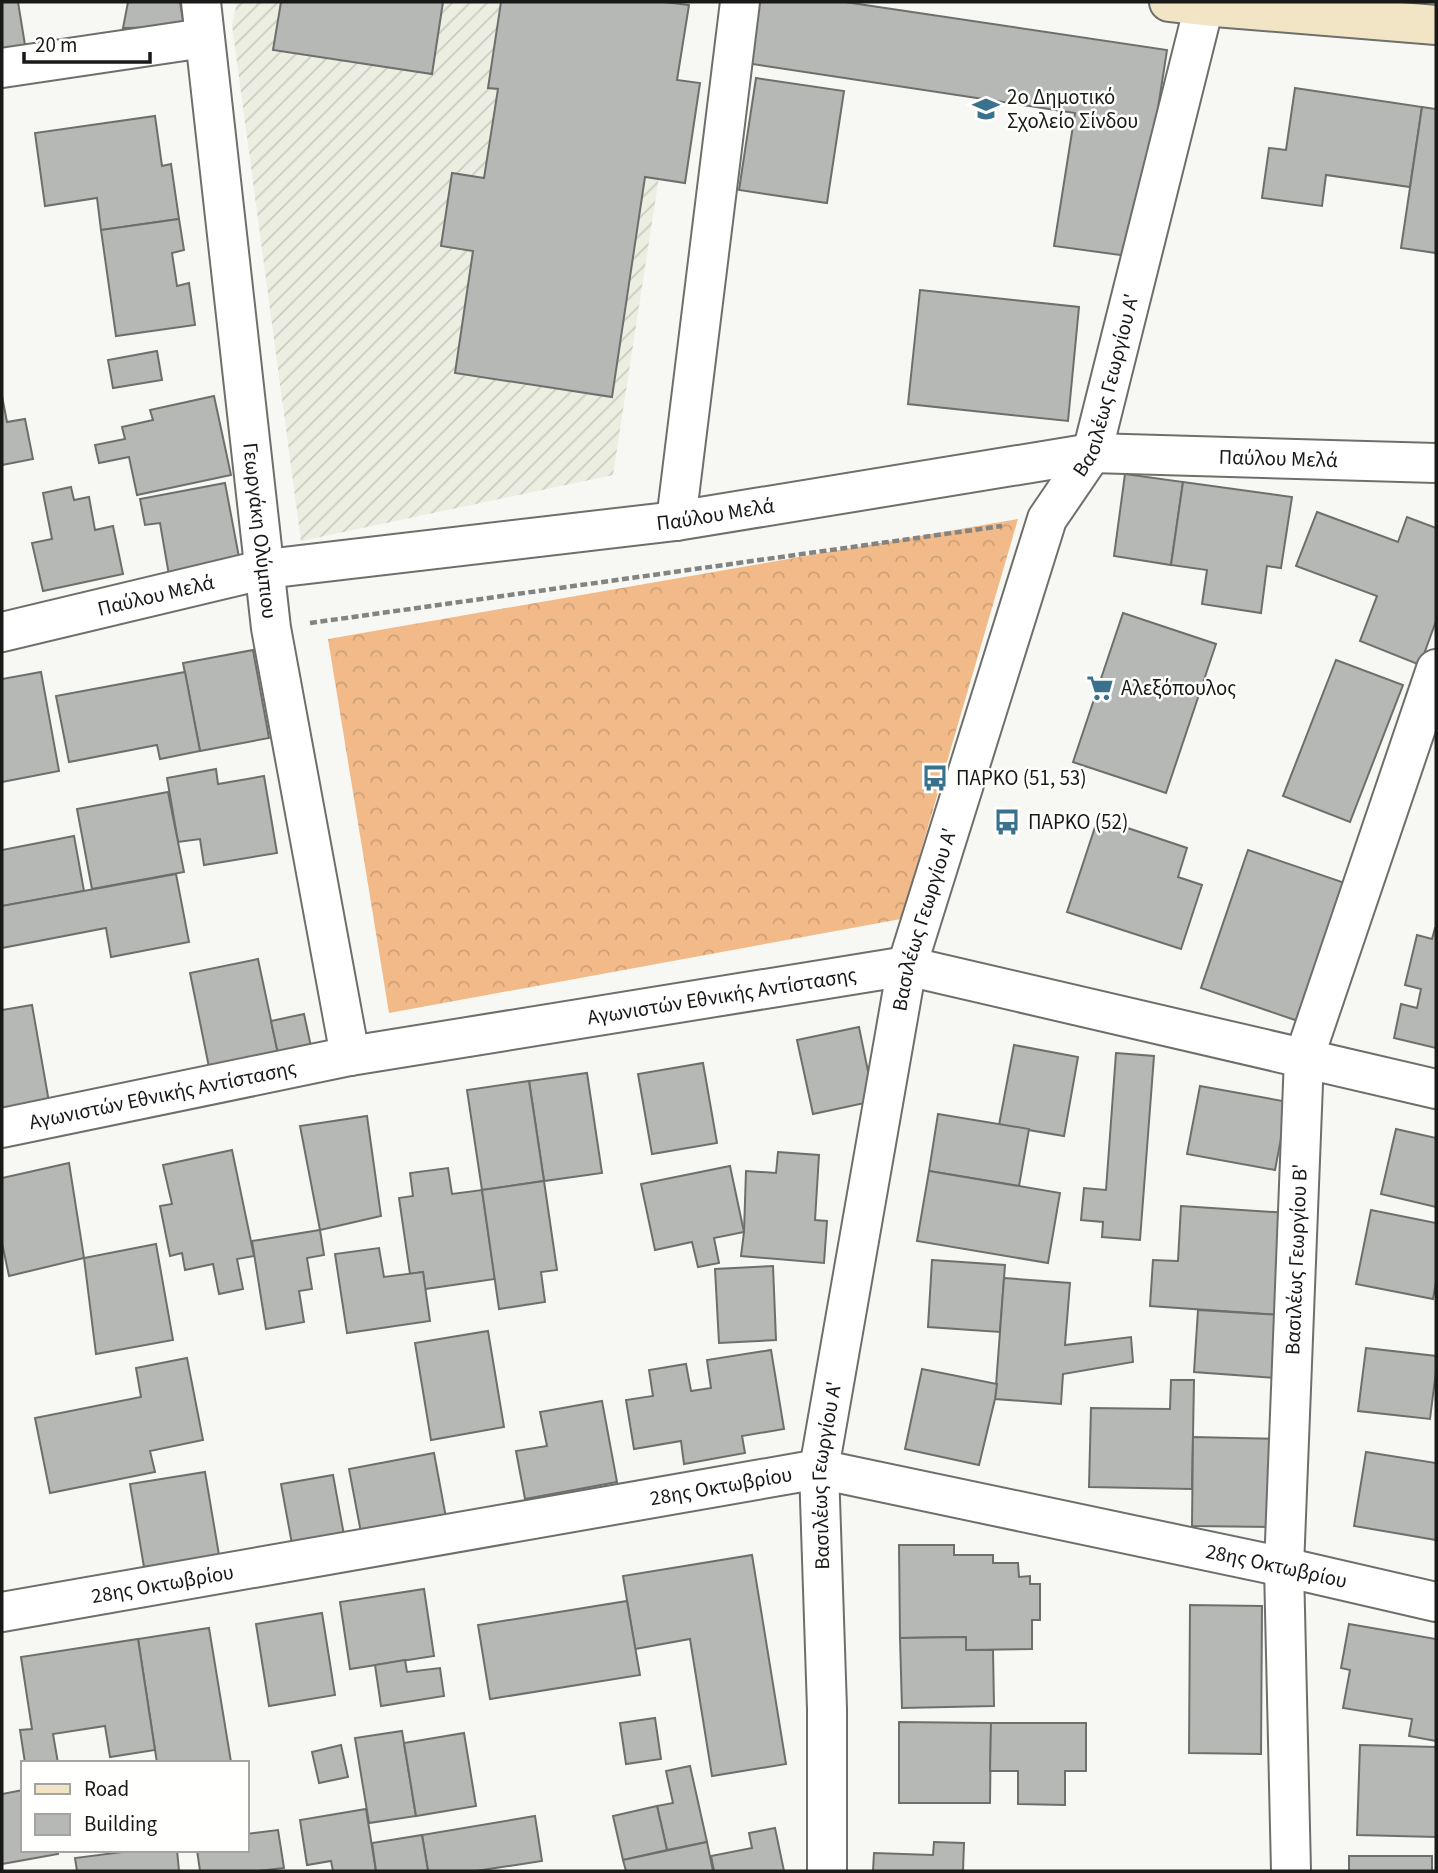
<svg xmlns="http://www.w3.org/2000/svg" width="1438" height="1873" viewBox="0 0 1438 1873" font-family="'Source Sans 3',sans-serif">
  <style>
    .industrial { fill: url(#industrial-furrows) }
    .forest { fill: url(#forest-crowns) }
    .building { fill: #b6b8b5; stroke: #6d6f6c; stroke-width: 2 }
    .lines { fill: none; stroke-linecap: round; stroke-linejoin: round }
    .street-casing { stroke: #6e6f6b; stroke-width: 42 }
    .secondary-casing { stroke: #6e6f6b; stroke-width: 42 }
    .path { stroke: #838481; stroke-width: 4.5; stroke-dasharray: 7 3.5; stroke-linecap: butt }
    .street { stroke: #fff; stroke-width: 38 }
    .secondary { stroke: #f1e5c6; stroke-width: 38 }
    .labels { text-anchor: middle; stroke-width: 5; stroke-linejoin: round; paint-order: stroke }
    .poi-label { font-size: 21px; fill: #191917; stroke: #fffffe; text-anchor: start }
    .street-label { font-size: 21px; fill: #191917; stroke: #fffffe }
  </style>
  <defs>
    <pattern id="industrial-furrows" width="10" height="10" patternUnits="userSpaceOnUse" patternTransform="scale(1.75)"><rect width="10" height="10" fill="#eceee2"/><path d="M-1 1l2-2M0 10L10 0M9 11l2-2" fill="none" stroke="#caccc1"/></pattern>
    <pattern id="forest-crowns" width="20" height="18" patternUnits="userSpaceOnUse" patternTransform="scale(1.75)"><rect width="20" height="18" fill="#f2ba88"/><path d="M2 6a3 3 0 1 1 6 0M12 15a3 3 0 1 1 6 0" fill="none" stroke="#cf9f75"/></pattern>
  </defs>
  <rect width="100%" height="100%" fill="#f7f8f4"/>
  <path class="industrial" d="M237 2H686L613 475 301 541 232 25Z"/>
  <path class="forest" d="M1018 519 901 919 389 1013 328 639Z"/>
  <g class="building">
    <path d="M2 2H18L25 45 2 49Z"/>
    <path d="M128 2H180L184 27 123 28Z"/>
    <path d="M281 2H443L432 74 273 50Z"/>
    <path d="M501 2H664L689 5 677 80 700 83 685 183 645 177 612 397 455 373 473 251 441 246 452 173 484 178 498 89 488 88Z"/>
    <path d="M742 2H845L1167 50 1135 257 1054 246 1075 113 733 61Z"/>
    <path d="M756 78 844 91 827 203 739 190Z"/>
    <path d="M1295 88 1422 107 1410 187 1326 175 1322 206 1262 198 1269 148 1286 150Z"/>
    <path d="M1422 107 1436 109V253L1401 248Z"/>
    <path d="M155 116 162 166 171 164 179 219 101 230 97 198 45 206 35 133Z"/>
    <path d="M179 219 184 250 172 253 177 286 189 283 195 325 116 336 101 230Z"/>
    <path d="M920 290 1079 307 1068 421 908 404Z"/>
    <path d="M157 351 162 380 113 388 108 360Z"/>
    <path d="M2 396 7 422 25 419 33 459 2 465Z"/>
    <path d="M214 396 231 475 137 495 129 457 99 463 95 445 125 439 122 427 153 420 150 410Z"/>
    <path d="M1125 474 1183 482 1171 565 1114 556Z"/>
    <path d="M1183 482 1292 497 1281 568 1267 566 1261 613 1202 604 1207 570 1171 565Z"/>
    <path d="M225 483 241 568 170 581 160 523 145 525 140 499Z"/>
    <path d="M71 487 74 500 89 497 95 530 113 526 123 574 43 591 32 543 52 539 43 493Z"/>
    <path d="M1317 512 1398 542 1407 517 1436 528V621L1420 665 1360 641 1377 596 1296 566Z"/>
    <path d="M1123 613 1216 644 1166 793 1073 762Z"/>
    <path d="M253 650 269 738 200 751 183 663Z"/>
    <path d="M1336 660 1403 685 1350 822 1283 796Z"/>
    <path d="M41 672 59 771 2 782V679Z"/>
    <path d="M185 672 200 751 160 759 157 745 69 762 56 696Z"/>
    <path d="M216 769 218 784 264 776 277 853 204 865 200 839 178 842 167 778Z"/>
    <path d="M168 792 184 872 92 889 77 809Z"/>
    <path d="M1098 818 1187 848 1178 877 1202 885 1181 949 1067 912Z"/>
    <path d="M74 836 84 891 2 906V850Z"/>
    <path d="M1248 850 1345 883 1298 1021 1201 988Z"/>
    <path d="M176 874 189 942 111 957 106 928 2 948V906Z"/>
    <path d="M1435 928H1436V1048L1394 1038 1401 1004 1417 1008 1421 989 1405 985 1417 935 1432 939Z"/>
    <path d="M258 959 280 1063 211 1077 190 973Z"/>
    <path d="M32 1005 49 1102 2 1110V1010Z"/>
    <path d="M304 1014 313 1056 280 1063 271 1021Z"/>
    <path d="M859 1027 874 1101 813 1114 797 1040Z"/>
    <path d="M1014 1045 1078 1057 1064 1136 999 1125Z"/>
    <path d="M1116 1053 1154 1056 1140 1240 1102 1237 1103 1222 1081 1220 1084 1188 1106 1190Z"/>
    <path d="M703 1063 717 1143 652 1154 638 1074Z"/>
    <path d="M587 1073 602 1173 544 1181 529 1081Z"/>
    <path d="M529 1081 544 1181 482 1190 467 1090Z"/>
    <path d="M1200 1086 1288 1102 1275 1170 1187 1154Z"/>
    <path d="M938 1114 1029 1129 1019 1186 929 1171Z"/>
    <path d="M367 1116 381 1216 320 1230 300 1126Z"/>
    <path d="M1396 1129 1436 1138V1207L1381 1194Z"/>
    <path d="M232 1150 254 1256 237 1259 243 1289 219 1294 213 1264 185 1270 182 1253 170 1256 160 1206 172 1204 163 1165Z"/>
    <path d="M778 1152 819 1155 815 1220 827 1221 824 1263 741 1256 744 1232 746 1171 776 1173Z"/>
    <path d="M69 1163 84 1258 9 1276 2 1243V1178Z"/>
    <path d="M730 1166 744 1232 714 1238 719 1263 698 1267 692 1242 655 1250 641 1184Z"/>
    <path d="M448 1168 452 1194 482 1190 495 1279 425 1289 423 1272 410 1274 399 1198 413 1196 410 1173Z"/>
    <path d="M929 1171 1060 1193 1048 1263 917 1241Z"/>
    <path d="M544 1181 557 1270 541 1272 545 1302 499 1309 482 1190Z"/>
    <path d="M1181 1206 1288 1213 1281 1315 1150 1306 1153 1260 1178 1261Z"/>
    <path d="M1371 1210 1436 1223V1282L1433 1299 1356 1284Z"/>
    <path d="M320 1230 324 1255 307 1258 312 1289 299 1291 304 1322 266 1329 252 1241Z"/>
    <path d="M156 1244 173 1340 96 1354 84 1258Z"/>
    <path d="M379 1248 384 1277 423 1272 430 1321 347 1333 335 1254Z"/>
    <path d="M932 1260 1005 1265 1000 1332 928 1327Z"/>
    <path d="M773 1266 776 1340 719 1343 715 1269Z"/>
    <path d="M1004 1278 1070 1283 1065 1345 1131 1337 1133 1362 1063 1374 1061 1404 995 1399Z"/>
    <path d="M1198 1310 1281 1315 1277 1378 1194 1372Z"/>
    <path d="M488 1331 504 1427 431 1440 415 1343Z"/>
    <path d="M1366 1348 1436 1356V1371L1430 1419 1358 1411Z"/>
    <path d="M771 1350 784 1429 742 1436 745 1453 684 1464 681 1441 634 1449 626 1400 653 1396 649 1370 686 1364 691 1391 711 1388 707 1360Z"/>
    <path d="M187 1358 203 1440 150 1451 155 1472 50 1493 35 1418 141 1397 136 1368Z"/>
    <path d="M922 1369 997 1384 995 1399 979 1465 905 1449Z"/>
    <path d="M1171 1380H1194L1192 1489 1089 1487 1091 1408 1170 1409Z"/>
    <path d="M602 1401 617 1482 525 1499 516 1451 547 1446 540 1412Z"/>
    <path d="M1193 1437 1282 1439 1281 1527 1192 1526Z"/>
    <path d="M1366 1452 1436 1463V1540L1354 1526Z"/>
    <path d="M434 1453 447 1523 362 1538 349 1469Z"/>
    <path d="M205 1472 219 1555 144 1567 130 1484Z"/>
    <path d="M333 1475 346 1546 294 1555 281 1484Z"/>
    <path d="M899 1545H954V1555H993V1563H1018L1019 1577 1030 1576V1584H1040V1620H1032V1649L966 1650V1637L900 1638Z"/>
    <path d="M752 1555 786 1764 712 1776 690 1639 635 1649 623 1576Z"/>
    <path d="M424 1589 434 1656 350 1669 340 1602Z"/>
    <path d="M627 1601 640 1675 490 1699 478 1625Z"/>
    <path d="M1190 1605 1262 1606 1261 1754 1189 1753Z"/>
    <path d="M322 1613 335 1695 269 1706 256 1624Z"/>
    <path d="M1349 1624 1436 1639V1741L1409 1736 1412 1719 1343 1708 1350 1670 1341 1668Z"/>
    <path d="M209 1628 231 1762 157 1763 138 1639Z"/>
    <path d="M966 1637V1650H993L994 1706 902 1708 900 1638Z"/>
    <path d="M138 1639 155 1750 110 1757 105 1726 53 1734 58 1763H25L20 1730 32 1729 21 1657Z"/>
    <path d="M405 1660 407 1672 440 1668 444 1696 381 1706 375 1665Z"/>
    <path d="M655 1718 661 1759 626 1764 620 1723Z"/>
    <path d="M899 1722 991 1723 990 1803H899Z"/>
    <path d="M991 1723H1086V1771H1065V1805L1018 1804V1771H990Z"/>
    <path d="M402 1731 416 1816 369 1823 355 1738Z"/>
    <path d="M464 1733 476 1806 416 1816 404 1743Z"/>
    <path d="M341 1745 348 1777 319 1783 312 1752Z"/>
    <path d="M1360 1745 1436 1747V1837L1357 1835Z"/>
    <path d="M690 1766 707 1842 667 1850 657 1806 673 1803 666 1771Z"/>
    <path d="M23 1790V1850H57L58 1854 2 1864V1794Z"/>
    <path d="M657 1806 667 1850 623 1860 613 1816Z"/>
    <path d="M366 1809 376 1871H333L331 1861 307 1865 300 1820Z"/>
    <path d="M535 1816 542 1861 476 1871H428L422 1835Z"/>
    <path d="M775 1828 784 1871H714L711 1856 752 1848 749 1833Z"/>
    <path d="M278 1830 284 1868 258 1871H200L197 1850H247V1834Z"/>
    <path d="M422 1835 428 1871H376L372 1843Z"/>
    <path d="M707 1842 713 1871H626L623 1860Z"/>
    <path d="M934 1842 964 1843 963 1871H873L874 1853 933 1855Z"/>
    <path d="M138 1850H177L179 1871H77L75 1858Z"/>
    <rect x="1349" y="1856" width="83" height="15"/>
  </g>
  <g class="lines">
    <g class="street-casing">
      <g id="street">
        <path id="s1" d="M201 2 271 628 350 1056"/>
        <path d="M2 68 204 38"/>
        <path d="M676 521 740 2"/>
        <path id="s2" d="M2 632 266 569 676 521 1092 453 1436 463"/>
        <path id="s3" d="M2 1128 350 1056 907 966 1436 1089"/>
        <path id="s4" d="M2 1612 819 1469 1284 1567 1436 1602"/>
        <path id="s5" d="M827 1871V1709L819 1469 907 966 1047 519 1092 453 1205 2"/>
        <path id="s6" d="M1291 1871 1284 1567 1304 1058 1436 669"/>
      </g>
    </g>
    <g class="secondary-casing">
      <path id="secondary" d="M1169 2 1203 6 1436 25"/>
    </g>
    <path class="path" d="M310 623 1002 526"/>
    <use href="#street" class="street"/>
    <use href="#secondary" class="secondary"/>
  </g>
  <defs>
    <g id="school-bare" transform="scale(2.1)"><path d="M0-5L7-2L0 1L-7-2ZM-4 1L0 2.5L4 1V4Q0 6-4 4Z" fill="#3a718c" stroke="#fffffe" stroke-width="2.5" paint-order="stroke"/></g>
    <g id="supermarket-bare" transform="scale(2.1)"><path d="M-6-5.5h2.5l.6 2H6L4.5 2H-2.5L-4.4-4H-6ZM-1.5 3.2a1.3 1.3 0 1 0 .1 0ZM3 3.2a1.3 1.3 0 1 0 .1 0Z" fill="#3a718c" stroke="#fffffe" stroke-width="2.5" paint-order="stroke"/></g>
    <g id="bus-bare" transform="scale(2.1)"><path d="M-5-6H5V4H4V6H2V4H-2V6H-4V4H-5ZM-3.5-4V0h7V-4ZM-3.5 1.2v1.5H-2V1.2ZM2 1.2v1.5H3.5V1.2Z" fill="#3a718c" stroke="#fffffe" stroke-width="2.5" paint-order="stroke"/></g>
  </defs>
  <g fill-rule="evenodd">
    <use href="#school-bare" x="986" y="109"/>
    <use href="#supermarket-bare" x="1100" y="688"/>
    <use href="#bus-bare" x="935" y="778"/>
    <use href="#bus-bare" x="1007" y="822"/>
  </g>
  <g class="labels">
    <g class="poi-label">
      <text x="1007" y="104">2o Δημοτικό<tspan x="1007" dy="24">Σχολείο Σίνδου</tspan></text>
      <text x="1121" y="695">Αλεξόπουλος</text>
      <text x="956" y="785">ΠΑΡΚΟ (51, 53)</text>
      <text x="1028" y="829">ΠΑΡΚΟ (52)</text>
    </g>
    <g class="street-label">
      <text dy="7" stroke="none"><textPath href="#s5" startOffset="1530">Βασιλέως Γεωργίου Α'</textPath></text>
      <text dy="7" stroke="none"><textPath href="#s2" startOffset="1292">Παύλου Μελά</textPath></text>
      <text dy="7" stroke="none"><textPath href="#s2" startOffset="724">Παύλου Μελά</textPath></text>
      <text dy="7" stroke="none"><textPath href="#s1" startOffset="532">Γεωργάκη Ολύμπιου</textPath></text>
      <text dy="7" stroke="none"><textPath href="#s2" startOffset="158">Παύλου Μελά</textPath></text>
      <text dy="7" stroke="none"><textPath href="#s5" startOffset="962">Βασιλέως Γεωργίου Α'</textPath></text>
      <text dy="7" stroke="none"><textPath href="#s3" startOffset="732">Αγωνιστών Εθνικής Αντίστασης</textPath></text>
      <text dy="7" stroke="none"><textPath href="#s3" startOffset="164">Αγωνιστών Εθνικής Αντίστασης</textPath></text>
      <text dy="7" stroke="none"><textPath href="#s6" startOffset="612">Βασιλέως Γεωργίου Β'</textPath></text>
      <text dy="7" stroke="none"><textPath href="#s5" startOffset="396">Βασιλέως Γεωργίου Α'</textPath></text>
      <text dy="7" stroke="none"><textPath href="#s4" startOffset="730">28ης Οκτωβρίου</textPath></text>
      <text dy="7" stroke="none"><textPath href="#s4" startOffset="1297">28ης Οκτωβρίου</textPath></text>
      <text dy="7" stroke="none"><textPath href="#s4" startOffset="163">28ης Οκτωβρίου</textPath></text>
    </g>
  </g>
  <rect width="1438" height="1873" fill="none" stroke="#191917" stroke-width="7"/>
  <rect x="21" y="1761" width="228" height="91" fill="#fffffe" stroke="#a3a3a2" stroke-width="2"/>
  <rect x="35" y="1784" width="35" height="10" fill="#f1e5c6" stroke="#a3a3a2" stroke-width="2"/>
  <text x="84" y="1796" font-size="21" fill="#191917">Road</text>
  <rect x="35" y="1814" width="35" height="21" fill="#b6b8b5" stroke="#a3a3a2" stroke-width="2"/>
  <text x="84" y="1831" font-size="21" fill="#191917">Building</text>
  <path d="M24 52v10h126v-10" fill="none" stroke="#191917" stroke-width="3.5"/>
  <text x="35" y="52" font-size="21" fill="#191917" stroke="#fffffe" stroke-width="5" paint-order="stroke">20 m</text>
</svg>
